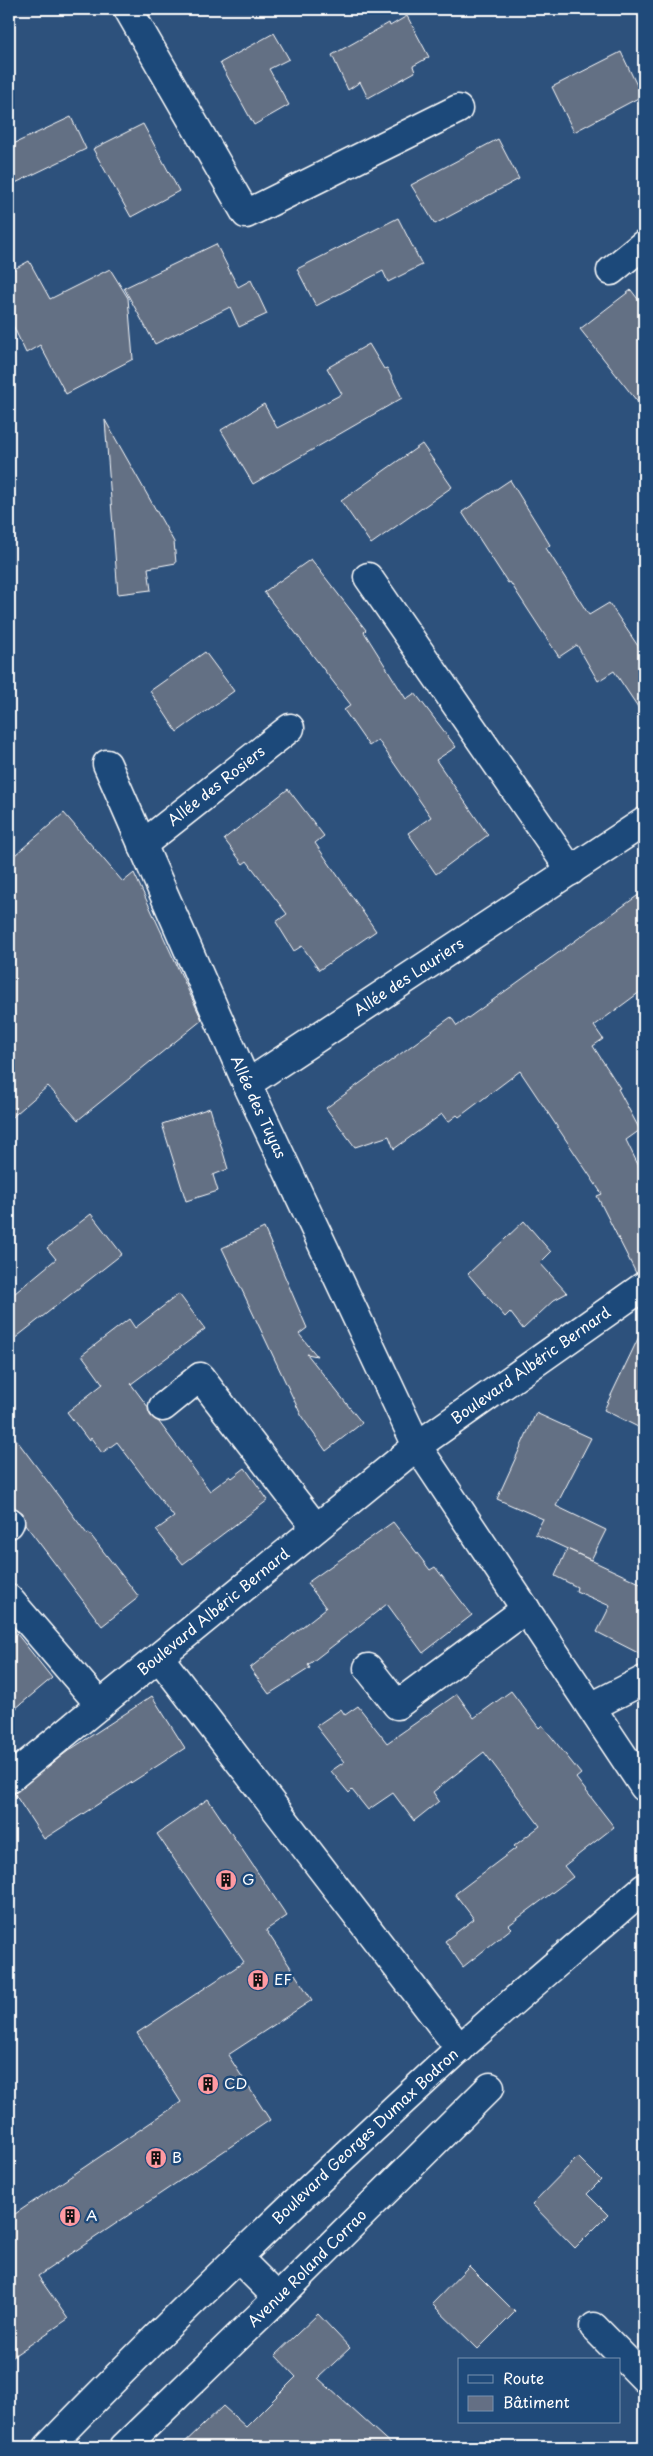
<svg xmlns="http://www.w3.org/2000/svg" width="653" height="2456" viewBox="0 0 653 2456" font-family="'Playpen Sans',sans-serif">
  <style>
    .building { fill: #646f84; stroke: #fff }
    .lines { fill: none; stroke-linecap: round; stroke-linejoin: round }
    .minor-casing { stroke: #fff; stroke-width: 31 }
    .minor { stroke: #1f4a7a; stroke-width: 28 }
    .labels { text-anchor: middle; stroke-width: 5; stroke-linejoin: round; paint-order: stroke }
    .street-label { font-size: 15px; fill: #fff; stroke: #1f4a7a }
    .poi-label { font-size: 15px; fill: #fff; stroke: #1f4a7a; text-anchor: start }
  </style>
  <rect width="100%" height="100%" fill="#2d517c"/>
  <filter id="ink" filterUnits="userSpaceOnUse"><feTurbulence type="fractalNoise" baseFrequency=".02" numOctaves="2"/><feDisplacementMap in="SourceGraphic" scale="10" xChannelSelector="R" yChannelSelector="G"/><feConvolveMatrix kernelMatrix="1 2 1 2 8 2 1 2 1" color-interpolation-filters="sRGB"/></filter>
  <g filter="url(#ink)">
    <g class="building">
      <path d="M407 16 429 57 413 66 415 72 368 98 360 82 348 90 332 55 389 23 390 26Z"/>
      <path d="M274 33 289 59 269 69 289 105 254 125 220 63Z"/>
      <path d="M621 52 642 96 574 132 552 87Z"/>
      <path d="M71 117 86 149 9 186V146Z"/>
      <path d="M143 124 179 191 131 217 93 149Z"/>
      <path d="M498 139 519 179 435 224 411 185Z"/>
      <path d="M398 218 422 265 388 282 383 271 316 306 297 269Z"/>
      <path d="M216 244 238 287 251 280 267 314 239 327 230 307 155 344 124 288Z"/>
      <path d="M29 261 50 299 110 269 128 298 133 359 66 394 40 345 26 353 9 317V272Z"/>
      <path d="M631 290 644 307V410L580 329Z"/>
      <path d="M369 344 384 369 387 368 402 398 253 484 221 430 264 404 277 428 342 394 327 368Z"/>
      <path d="M105 420 174 542 176 563 148 568 151 590 118 594Z"/>
      <path d="M422 444 452 487 371 544 341 501Z"/>
      <path d="M510 480 550 545 546 548 589 615 609 603 644 655V716L614 671 598 681 577 645 559 657 510 582 508 583 462 512Z"/>
      <path d="M311 559 366 630 364 632 406 699 415 693 456 747 436 760 488 835 436 874 408 833 431 817 378 740 369 746 344 710 351 705 264 592Z"/>
      <path d="M205 652 234 691 177 732 150 691Z"/>
      <path d="M288 789 324 836 315 843 376 931 319 970 302 946 294 951 276 922 287 914 247 861 243 864 224 839Z"/>
      <path d="M64 813 123 882 134 873 202 1020 78 1120 48 1086 9 1120V860Z"/>
      <path d="M644 891V989L594 1026 603 1039 593 1046 620 1088 618 1089 640 1130 626 1140 644 1177V1271L636 1273 597 1196 602 1194 520 1071 459 1117 457 1115 448 1122 442 1114 394 1149 389 1136 355 1147 326 1108 451 1017 457 1026Z"/>
      <path d="M210 1108 228 1169 213 1175 218 1191 186 1201 162 1124Z"/>
      <path d="M91 1214 122 1254 9 1343V1298L56 1259 47 1248Z"/>
      <path d="M524 1221 551 1252 540 1263 567 1293 554 1300 523 1329 510 1312 505 1317 468 1274Z"/>
      <path d="M264 1228 307 1328 299 1334 317 1356 307 1354 362 1423 326 1451 302 1417 222 1248Z"/>
      <path d="M179 1294 205 1329 131 1384 148 1407 151 1416 159 1422 210 1491 230 1476 232 1478 245 1468 268 1500 183 1564 156 1530 174 1517 117 1442 102 1453 91 1438 89 1441 67 1412 103 1384 82 1355 129 1319 135 1328Z"/>
      <path d="M644 1326V1430L604 1410Z"/>
      <path d="M536 1413 591 1438 556 1506 606 1530 591 1560 535 1534 543 1519 497 1499Z"/>
      <path d="M9 1430 87 1534 89 1533 139 1597 102 1626 25 1524 23 1513 9 1503Z"/>
      <path d="M393 1522 430 1570 435 1567 472 1615 423 1653 387 1604 308 1665 310 1668 269 1694 250 1668 326 1608 307 1583Z"/>
      <path d="M567 1549 644 1585V1656L597 1632 610 1606 576 1591 577 1587 555 1576Z"/>
      <path d="M9 1624 52 1678 9 1714Z"/>
      <path d="M511 1691 539 1728 542 1725 581 1774 576 1778 614 1827 564 1866 573 1877 509 1925 512 1928 463 1967 445 1941 474 1919 455 1894 516 1848 514 1846 540 1826 484 1752 433 1792 439 1801 414 1821 393 1793 368 1810 352 1790 349 1793 331 1771 344 1762 316 1726 341 1709 345 1715 358 1706 387 1743 457 1694 474 1718Z"/>
      <path d="M152 1696 185 1748 44 1839 14 1793 68 1751Z"/>
      <path d="M208 1799 287 1916 266 1930 312 2000 228 2055 270 2120 38 2276 68 2319 9 2359V2218L181 2102 137 2033 244 1962 157 1834Z"/>
      <path d="M578 2157 601 2180 587 2194 608 2215 575 2248 532 2204Z"/>
      <path d="M469 2266 515 2312 478 2349 432 2304Z"/>
      <path d="M318 2314 350 2348 318 2378 394 2447H180L223 2406 246 2427 296 2377 275 2355Z"/>
    </g>
    <g class="lines">
      <g class="minor-casing">
        <g id="minor">
          <path d="M128 9 246 214 458 109"/>
          <path d="M611 271 644 244"/>
          <path d="M368 577 571 871"/>
          <path id="s1" d="M107 764 247 1084 417 1446 644 1787"/>
          <path id="s2" d="M142 845 290 728"/>
          <path id="s3" d="M247 1084 644 822"/>
          <path d="M163 1407 200 1377 316 1528"/>
          <path d="M9 1524 10 1522"/>
          <path d="M9 1599 100 1705"/>
          <path d="M159 1657 460 2049"/>
          <path d="M368 1668 397 1705 526 1609"/>
          <path d="M591 1707 644 1680"/>
          <path id="s4" d="M9 1779 417 1446 644 1286"/>
          <path d="M238 2258 278 2298"/>
          <path d="M594 2327 644 2378"/>
          <path id="s5" d="M48 2447C180 2310 318 2179 458 2050 519 1995 582 1942 644 1888"/>
          <path id="s6" d="M124 2447 278 2298 490 2087"/>
        </g>
      </g>
      <use href="#minor" class="minor"/>
    </g>
  </g>
  <defs>
    <g id="building-disc" transform="scale(1.125)"><circle r="9.5" fill="#ff9aa2" stroke="#1f4a7a"/><path d="M-4-6H4V6H1V3H-1V6H-4ZM-2.5-4.3h1.7v1.8h-1.7ZM.8-4.3h1.7v1.8H.8ZM-2.5-1h1.7V.8h-1.7ZM.8-1h1.7V.8H.8Z" fill="#111"/></g>
  </defs>
  <g fill-rule="evenodd">
    <use href="#building-disc" x="226" y="1880"/>
    <use href="#building-disc" x="258" y="1980"/>
    <use href="#building-disc" x="208" y="2084"/>
    <use href="#building-disc" x="156" y="2158"/>
    <use href="#building-disc" x="70" y="2216"/>
  </g>
  <g class="labels">
    <g class="street-label">
      <text dy="5" stroke="none"><textPath href="#s2" startOffset="95">Allée des Rosiers</textPath></text>
      <text dy="5" stroke="none"><textPath href="#s3" startOffset="194">Allée des Lauriers</textPath></text>
      <text dy="5" stroke="none"><textPath href="#s1" startOffset="375">Allée des Tuyas</textPath></text>
      <text dy="5" stroke="none"><textPath href="#s4" startOffset="666">Boulevard Albéric Bernard</textPath></text>
      <text dy="5" stroke="none"><textPath href="#s4" startOffset="264">Boulevard Albéric Bernard</textPath></text>
      <text dy="5" stroke="none"><textPath href="#s5" startOffset="444">Boulevard Georges Dumax Bodron</textPath></text>
      <text dy="5" stroke="none"><textPath href="#s6" startOffset="256">Avenue Roland Corrao</textPath></text>
    </g>
    <g class="poi-label">
      <text x="242" y="1885">G</text>
      <text x="274" y="1985">EF</text>
      <text x="224" y="2089">CD</text>
      <text x="172" y="2163">B</text>
      <text x="86" y="2221">A</text>
    </g>
  </g>
  <rect width="653" height="2456" fill="none" stroke="#1f4a7a" stroke-width="30"/>
  <rect x="15" y="15" width="623" height="2426" fill="none" stroke="#fff" stroke-width="2" filter="url(#ink)"/>
  <rect x="458" y="2358" width="162" height="65" fill="#1f4a7a" stroke="#7992af"/>
  <rect x="468" y="2375" width="25" height="8" fill="#1f4a7a" stroke="#7992af"/>
  <text x="503" y="2384" font-size="15" fill="#ffffff">Route</text>
  <rect x="468" y="2396" width="25" height="15" fill="#646f84" stroke="#7992af"/>
  <text x="503" y="2408" font-size="15" fill="#ffffff">Bâtiment</text>
</svg>
